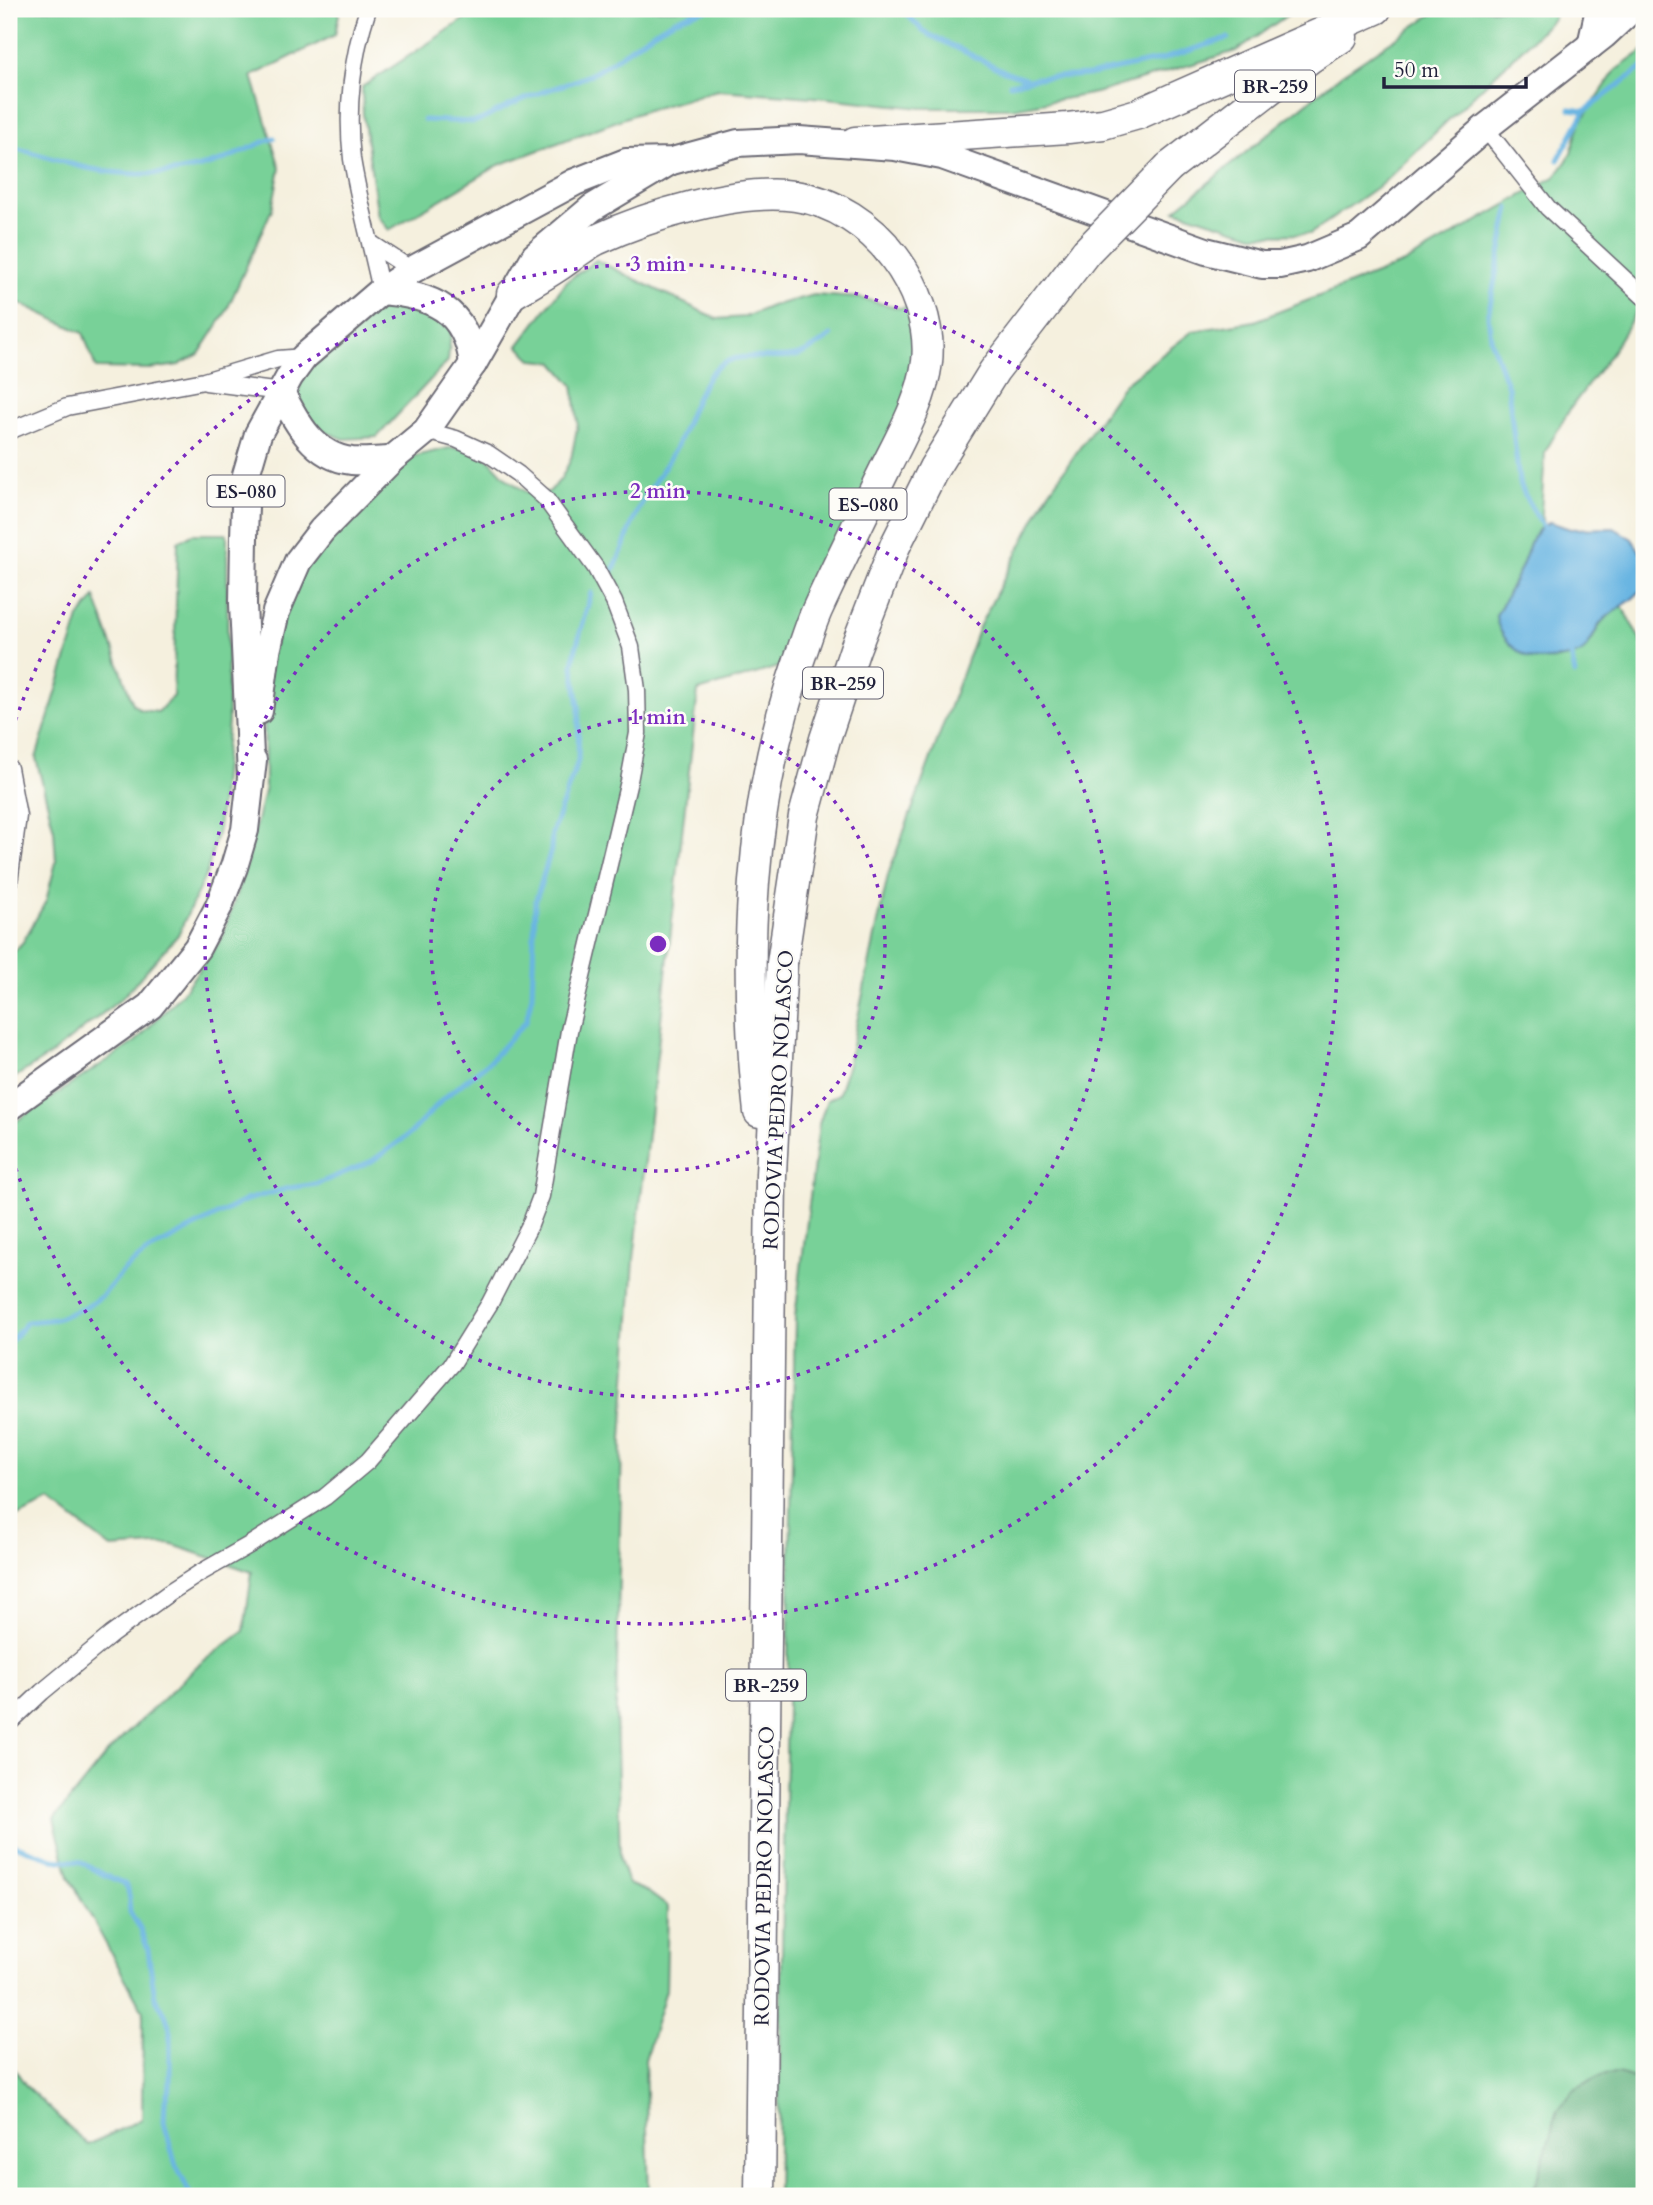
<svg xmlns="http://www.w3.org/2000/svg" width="1653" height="2205" viewBox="0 0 1653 2205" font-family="Cardo,serif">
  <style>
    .green { fill: #78d198; stroke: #4d7a6a; stroke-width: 2 }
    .forest { fill: #62b380; stroke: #426a5e; stroke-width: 2 }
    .water { fill: #69b5e2; stroke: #466c8e; stroke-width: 2 }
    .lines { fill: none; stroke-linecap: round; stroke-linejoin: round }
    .stream { stroke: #69b5e2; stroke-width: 5 }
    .street-casing { stroke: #6c6a74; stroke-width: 19 }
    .primary-casing { stroke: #6c6a74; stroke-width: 30 }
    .highway-casing { stroke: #6c6a74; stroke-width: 33 }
    .street { stroke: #fff; stroke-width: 16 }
    .primary { stroke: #fff; stroke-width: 26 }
    .highway { stroke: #fff; stroke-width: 30 }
    .highway-bridge-casing { stroke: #6c6a74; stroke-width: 33; stroke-linecap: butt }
    .highway-bridge { stroke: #fff; stroke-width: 30 }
    .ring { fill: none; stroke: #7b2cbf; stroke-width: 3.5; stroke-dasharray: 3.5 7 }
    .labels { text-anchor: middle; stroke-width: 5; stroke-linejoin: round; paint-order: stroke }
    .shield { fill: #fdfcf7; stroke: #646373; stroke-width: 2 }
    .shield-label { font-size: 19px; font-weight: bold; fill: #22223b }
    .street-label { font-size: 21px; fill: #22223b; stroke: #fdfcf7 }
    .centre { fill: #7b2cbf; stroke: #fdfcf7; stroke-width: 3.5 }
    .ring-label { font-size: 21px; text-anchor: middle; font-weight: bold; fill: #7b2cbf; stroke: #fdfcf7; stroke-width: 5; stroke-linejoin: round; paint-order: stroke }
  </style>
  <rect width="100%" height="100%" fill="#fdfcf7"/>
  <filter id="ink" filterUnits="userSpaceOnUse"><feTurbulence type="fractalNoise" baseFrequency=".0143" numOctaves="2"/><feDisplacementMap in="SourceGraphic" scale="14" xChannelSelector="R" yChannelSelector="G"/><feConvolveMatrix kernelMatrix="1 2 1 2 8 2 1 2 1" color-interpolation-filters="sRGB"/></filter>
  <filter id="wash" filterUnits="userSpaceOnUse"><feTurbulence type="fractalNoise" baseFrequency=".00686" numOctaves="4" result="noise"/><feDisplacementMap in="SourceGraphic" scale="28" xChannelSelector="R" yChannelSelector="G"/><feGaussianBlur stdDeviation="1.57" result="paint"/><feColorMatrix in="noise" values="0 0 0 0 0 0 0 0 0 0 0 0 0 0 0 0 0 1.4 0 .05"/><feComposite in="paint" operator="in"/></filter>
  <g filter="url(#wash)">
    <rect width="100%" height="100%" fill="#f5f0de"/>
    <g class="green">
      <path d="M9 9H340L335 35 252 76 280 168 272 209 226 312 199 354 179 365 151 369 96 368 83 333 9 298Z"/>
      <path d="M480 9H1296L1236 51 1096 93 1013 108H921L826 98 718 90 641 112 499 165 389 230 378 217 363 115 362 87Z"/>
      <path d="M1440 9H1559L1552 20 1383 183 1310 234 1253 235 1175 210 1342 74Z"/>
      <path d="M1644 50V305L1639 307 1610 355 1570 409 1545 452 1541 513 1543 526 1532 539 1522 566 1496 616C1500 651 1543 668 1573 655 1577 652 1584 651 1587 647 1592 642 1594 634 1598 628 1604 618 1613 612 1622 606L1644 647V2085L1634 2078 1546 2152 1534 2189V2196H777L795 1317 819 1124 827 1100 839 1094 848 1064 888 875 979 627 1047 495 1124 384 1193 331 1255 321 1404 263 1556 176 1570 156 1580 123 1616 70Z"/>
      <path d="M596 260 717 319 745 317 771 306 814 295 860 298 898 308 924 306 915 401 792 663 698 691 634 1259 622 1440 616 1709 620 1859 628 1884 648 1892 668 1907 666 1990 645 2060 649 2196H9V2061L27 2087 88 2145 142 2119 143 2011 69 1877 54 1819 109 1751 197 1666 244 1631 252 1572 170 1544 111 1548 50 1501 9 1520V1126L136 1041 182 993 222 938 247 862 265 787 264 676 302 562 394 461 449 448H467L486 456 506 478 526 492H549L561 479 571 459 578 423 573 385 553 362 533 360 518 346 567 281Z"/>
      <path d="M398 288 452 325 448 361 377 437 344 439 317 429 298 404 301 365Z"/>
      <path d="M192 534H227L228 722 218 830 207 872 178 935 122 998 53 1053 9 1081V957L23 942 46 901 56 862 54 830 36 758 79 618 95 597 133 704 141 710 158 712 173 696 178 542Z"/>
    </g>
    <path class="forest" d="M1618 2073 1634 2078 1644 2085V2196H1534V2189L1558 2110 1576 2088 1604 2074Z"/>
    <path class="water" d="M1550 522 1570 529 1614 528 1632 539 1643 556 1644 585C1634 604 1612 608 1600 624 1593 633 1591 646 1582 652 1577 656 1568 657 1562 658 1554 658 1542 661 1534 659 1516 654 1498 635 1496 616L1522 566 1532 538 1541 527Z"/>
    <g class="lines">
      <g class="stream">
        <path d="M902 9 924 32 1004 71 1025 78"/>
        <path d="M1010 84 1037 78 1088 75 1163 59 1228 38"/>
        <path d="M1570 109 1585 111"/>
        <path d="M424 120 474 122 483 119C500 110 518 101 537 94 557 86 578 82 597 71 638 46 659 20 708 9"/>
        <path d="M9 147C37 152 64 164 92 169 134 177 174 176 215 163 235 156 254 145 274 138"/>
        <path d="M1558 160 1585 111 1644 66"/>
        <path d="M1509 208 1488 316 1492 344 1508 387 1519 481 1527 500 1545 530"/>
        <path d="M611 574C622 556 627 534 636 515 647 490 665 469 677 445 687 424 700 378 720 365 743 349 773 363 799 355 810 351 821 343 831 336"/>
        <path d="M1570 650 1575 674"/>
        <path d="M9 1343 27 1322 56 1319 88 1306 103 1295 124 1270 150 1250 246 1200 289 1188 317 1184 372 1161 410 1134 444 1098 489 1062 526 1021 532 995 535 903 551 850 552 833 578 761 579 707 573 666 575 652 591 593"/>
        <path d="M9 1843 53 1859 82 1862 106 1876 124 1883 128 1889 130 1912 140 1928 148 1950 155 1997 165 2014 170 2028V2085L165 2100 164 2122 175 2163 191 2196"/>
      </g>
    </g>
  </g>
  <g filter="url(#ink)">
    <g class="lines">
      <g class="street-casing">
        <g id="street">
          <path d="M368 9C352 56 346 109 352 159 359 203 372 247 381 291"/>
          <path d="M1485 128 1548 208 1644 297"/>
          <path d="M372 244 412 270"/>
          <path d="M206 382 281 392"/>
          <path d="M9 431 67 407 204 381 278 359 304 357"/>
          <path d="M9 768 18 816 9 883"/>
          <path d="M9 1723 42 1692 111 1635 169 1593 200 1573 251 1544 325 1497 368 1461 452 1364 490 1303 530 1225 541 1196 569 1031 629 781 638 733 637 690 631 647 614 602 595 567 545 498 518 474 489 454 456 439 426 431"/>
        </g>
      </g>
      <g class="primary-casing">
        <g id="primary">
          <path d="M1591 45 1599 9"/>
          <path d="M381 291C432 295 466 309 473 364"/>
          <path d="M281 392C296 422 314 457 352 461 365 462 378 460 391 460"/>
          <path d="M259 711 267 651 276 612 298 561 322 530 391 460 426 431 473 364 535 256 592 208 669 162"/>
          <path d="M251 777 243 604 244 537 246 475 258 434 290 376 304 357 381 291 412 270 575 182 626 162 672 161 738 143 799 140 895 147 942 156 1206 251 1262 265H1280L1307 259 1359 237 1485 128 1604 35 1632 9"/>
          <path d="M9 1107 150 1006 197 948 219 906 234 867 245 830 253 760"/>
        </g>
      </g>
      <g class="highway-casing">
        <g id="highway">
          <path d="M855 142 1068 128 1103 124 1138 114 1376 9"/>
          <path d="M1169 167 1310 58 1342 37"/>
          <path d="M512 294C527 285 543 276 558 266 570 258 582 247 596 240 648 216 737 188 795 196 834 201 871 226 894 257 916 286 931 325 927 362 922 400 903 433 886 467 863 514 839 562 817 610 810 626 805 643 799 660 749 803 742 962 759 1112"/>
          <path d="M760 2196 771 1174 782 963 804 816 825 739 855 649 895 546 934 468 994 371 1086 252"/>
        </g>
      </g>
      <use href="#street" class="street"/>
      <use href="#primary" class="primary"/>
      <use href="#highway" class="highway"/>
      <g class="highway-bridge-casing">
        <path id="highway-bridge" d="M1086 252 1169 167"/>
      </g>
      <use href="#highway-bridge" class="highway-bridge"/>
    </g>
  </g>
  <g class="ring">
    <circle cx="658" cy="944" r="227"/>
    <circle cx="658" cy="944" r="453"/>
    <path d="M9 740A680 680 0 1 1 9 1148"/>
  </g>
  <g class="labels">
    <g class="shield">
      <rect x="1235" y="70.5" width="80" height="31" rx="5"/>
      <rect x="207.5" y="475.5" width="77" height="31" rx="5"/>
      <rect x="829.5" y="488.5" width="77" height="31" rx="5"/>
      <rect x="803" y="667.5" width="80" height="31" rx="5"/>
      <rect x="726" y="1669.5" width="80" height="31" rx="5"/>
    </g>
    <g class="shield-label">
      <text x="1275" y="93">BR-259</text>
      <text x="246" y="498">ES-080</text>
      <text x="868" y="511">ES-080</text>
      <text x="843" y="690">BR-259</text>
      <text x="766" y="1692">BR-259</text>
    </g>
    <g class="street-label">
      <text transform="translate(778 1100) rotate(-87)" y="7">RODOVIA PEDRO NOLASCO</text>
      <text transform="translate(764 1876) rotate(-89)" y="7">RODOVIA PEDRO NOLASCO</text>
    </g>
  </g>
  <circle cx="658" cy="944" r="10" class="centre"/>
  <g class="ring-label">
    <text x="658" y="271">3 min</text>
    <text x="658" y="498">2 min</text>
    <text x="658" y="724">1 min</text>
  </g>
  <rect width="1653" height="2205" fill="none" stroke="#fdfcf7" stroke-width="35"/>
  <path d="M1384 77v10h142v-10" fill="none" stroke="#22223b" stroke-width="3.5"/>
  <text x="1394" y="77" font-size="21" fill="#22223b" stroke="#fdfcf7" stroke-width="5" paint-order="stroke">50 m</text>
</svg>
